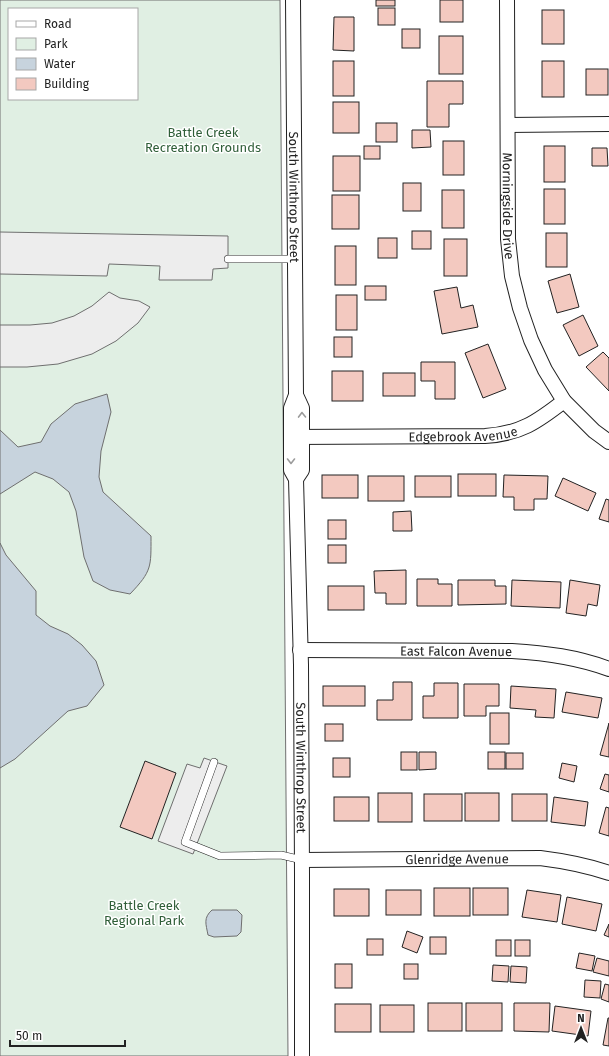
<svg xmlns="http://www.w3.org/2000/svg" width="609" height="1056" viewBox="0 0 609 1056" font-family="'Fira Sans',sans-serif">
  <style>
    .green { fill: #e0efe3; stroke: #6f6f6f; fill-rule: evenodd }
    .parking { fill: #ededed; stroke: #6f6f6f }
    .water { fill: #c7d3dd; stroke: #6f6f6f }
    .building { fill: #f3c9c0; stroke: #222 }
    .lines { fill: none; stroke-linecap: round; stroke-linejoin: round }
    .lane-casing { stroke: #222; stroke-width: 8 }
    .street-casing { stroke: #222; stroke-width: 16 }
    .lane { stroke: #fff; stroke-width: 7 }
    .street { stroke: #fff; stroke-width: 14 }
    .oneway { stroke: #9c9c9c }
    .labels { text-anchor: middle; stroke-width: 3; stroke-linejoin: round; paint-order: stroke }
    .park-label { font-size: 13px; fill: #2f5e38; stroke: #fff }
    .street-label { font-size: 13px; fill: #222; stroke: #fff }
  </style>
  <rect width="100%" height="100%" fill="#fff"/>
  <path class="green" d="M0 0H280L288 1056H0ZM9 9H137V99H9Z"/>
  <g class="parking">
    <path d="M0 232 228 236V268L213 269 212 280H159L160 266 109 264 107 276 0 274Z"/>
    <path d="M109 292 120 298 139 301 150 307 138 323 116 341 92 354 58 364 27 367H0V325H30L52 323 74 316 92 306Z"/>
    <path d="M204 758 227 766 193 854 158 841 187 764 200 768Z"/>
  </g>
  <g class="water">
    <path d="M107 394 111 412 101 451 99 477 103 492 151 536C151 567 152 571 130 594L110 590 93 581 84 557 76 511 69 492 53 479 35 472 0 494V430L18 447 41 442 51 424 75 404Z"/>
    <path d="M0 543 6 555 36 591V615L50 626 68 634 82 645 96 661 104 685 87 706 68 711 15 759 0 768Z"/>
    <path d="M212 910H237L242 915 241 932 237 936 214 937 208 935C206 924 203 918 212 910Z"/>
  </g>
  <g class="building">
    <rect x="376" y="0" width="19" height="6"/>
    <rect x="440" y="0" width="23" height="22"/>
    <rect x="378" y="8" width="17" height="17"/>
    <rect x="542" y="10" width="22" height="34"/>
    <path d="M334 17H354V51L333 50Z"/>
    <rect x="402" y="29" width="18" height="19"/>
    <rect x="439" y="36" width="24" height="38"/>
    <rect x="333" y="61" width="21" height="35"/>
    <rect x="542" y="61" width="22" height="36"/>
    <rect x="586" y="69" width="22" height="26"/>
    <path d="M427 81H463V104H449V127H427Z"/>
    <rect x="333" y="102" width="26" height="31"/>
    <rect x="376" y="123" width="21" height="19"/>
    <path d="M412 130H430L431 147 412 148Z"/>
    <rect x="443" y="141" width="21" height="34"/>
    <rect x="364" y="146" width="16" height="13"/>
    <rect x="544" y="146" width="21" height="36"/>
    <path d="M592 148H607L608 166H592Z"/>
    <rect x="333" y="156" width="27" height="35"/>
    <rect x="403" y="183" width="18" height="28"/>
    <rect x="544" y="189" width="21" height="35"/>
    <rect x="442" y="190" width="22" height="38"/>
    <rect x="332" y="195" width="27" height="34"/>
    <rect x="412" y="231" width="19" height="18"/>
    <rect x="546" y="233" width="21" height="34"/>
    <rect x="378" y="238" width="19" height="20"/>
    <rect x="444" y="239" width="23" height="37"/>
    <rect x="335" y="246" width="21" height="39"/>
    <path d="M570 274 579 307 557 313 548 281Z"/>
    <rect x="365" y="286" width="21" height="14"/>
    <path d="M457 287 461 308 473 305 478 327 442 334 434 291Z"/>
    <rect x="336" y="295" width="21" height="35"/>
    <path d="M583 315 598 346 579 356 563 325Z"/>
    <rect x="334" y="337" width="18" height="20"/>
    <path d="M488 344 506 389 483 398 465 353Z"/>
    <path d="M603 352 609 358V391L586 367Z"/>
    <path d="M421 362H455V399H435V381H421Z"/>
    <rect x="332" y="371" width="31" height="30"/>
    <rect x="383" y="373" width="32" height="23"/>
    <rect x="458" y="474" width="38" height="22"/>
    <rect x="322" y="475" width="36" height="23"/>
    <path d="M504 475 548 476 547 499H534V510H514V497H503Z"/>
    <rect x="368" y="476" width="36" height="25"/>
    <rect x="415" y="476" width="36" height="21"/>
    <path d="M563 478 596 493 588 511 555 496Z"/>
    <path d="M606 499 609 500V522L599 519Z"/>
    <path d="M411 511 412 531H393V512Z"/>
    <rect x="328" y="520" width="18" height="19"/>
    <rect x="328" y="545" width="18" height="18"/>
    <path d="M406 570V604H386V593H375L374 571Z"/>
    <path d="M417 579H438V584H452V606H417Z"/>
    <path d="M458 580H495V586H506V604L458 605Z"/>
    <path d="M512 580 561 582 560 608 511 606Z"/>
    <path d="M570 580 600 585 597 606 588 604 586 616 566 613Z"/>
    <rect x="328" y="586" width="36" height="24"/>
    <path d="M393 682H412V720H377V700H393Z"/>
    <path d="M434 683H458V718H423V696H434Z"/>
    <path d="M464 684H499V706H486V716H464Z"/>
    <rect x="323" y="686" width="42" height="20"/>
    <path d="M511 686 556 689 554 718 535 717 536 710 510 708Z"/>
    <path d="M566 692 602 698 598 718 562 712Z"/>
    <rect x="490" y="713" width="19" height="31"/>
    <path d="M609 723V757L600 755Z"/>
    <rect x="325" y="724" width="18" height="17"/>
    <rect x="401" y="752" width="16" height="18"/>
    <path d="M419 752H436V769L419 770Z"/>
    <rect x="488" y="752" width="17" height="17"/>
    <rect x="506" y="753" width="17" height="16"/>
    <rect x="333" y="758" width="17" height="19"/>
    <path d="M145 761 176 773 152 839 120 827Z"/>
    <path d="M562 763 577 766 574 782 559 778Z"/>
    <path d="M605 774 609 775V792L600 789Z"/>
    <rect x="378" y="793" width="34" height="29"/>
    <rect x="465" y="793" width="34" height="28"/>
    <rect x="424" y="794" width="38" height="27"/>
    <rect x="512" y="794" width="35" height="27"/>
    <rect x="334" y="797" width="35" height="24"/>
    <path d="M554 797 588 802 585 826 551 822Z"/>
    <path d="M606 807 609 808V836L599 833Z"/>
    <rect x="434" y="888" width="36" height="28"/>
    <rect x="473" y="888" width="35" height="27"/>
    <rect x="334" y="889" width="35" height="27"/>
    <rect x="386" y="890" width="35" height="25"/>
    <path d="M527 890 561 895 557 922 522 917Z"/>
    <path d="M567 897 602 904 596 931 562 924Z"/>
    <path d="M609 924V937L604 935Z"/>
    <path d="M407 931 423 937 417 953 402 947Z"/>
    <rect x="430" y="937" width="16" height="17"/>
    <rect x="367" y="939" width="16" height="16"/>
    <rect x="496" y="940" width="15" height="16"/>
    <rect x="515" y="940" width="15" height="16"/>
    <path d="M579 953 595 956 592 971 576 968Z"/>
    <path d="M597 958 609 961V976L593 972Z"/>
    <rect x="335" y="964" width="17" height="24"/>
    <rect x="404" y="964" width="14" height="15"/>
    <path d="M493 965 509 966 508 982 492 981Z"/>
    <path d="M511 966 527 967 526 983 510 982Z"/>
    <path d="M585 980 601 981 600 998 584 997Z"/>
    <path d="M605 984 609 985V1002L601 999Z"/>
    <rect x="428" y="1003" width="34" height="28"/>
    <rect x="466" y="1003" width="36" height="28"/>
    <path d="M514 1003H550L549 1032 514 1031Z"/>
    <rect x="335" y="1004" width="36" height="28"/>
    <rect x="380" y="1005" width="34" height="27"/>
    <path d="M555 1006 591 1011 588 1036 552 1031Z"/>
    <path d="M608 1018H609V1046L603 1045Z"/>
  </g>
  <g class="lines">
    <g class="lane-casing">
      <g id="lane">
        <path d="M228 259H295"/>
        <path d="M214 762 185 842 220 856 281 855 302 860"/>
      </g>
    </g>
    <g class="street-casing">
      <g id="street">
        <path id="s1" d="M293 0 296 395 291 408V470L296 479 301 665 302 874V1056"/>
        <path id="s2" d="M507 0 508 239 512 276 520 308 531 340 545 370 564 401 594 431 609 442"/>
        <path d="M508 125 609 124"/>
        <path d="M296 395 302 408V470L296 479"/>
        <path id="s3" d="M291 437 485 436C520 434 537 422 564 401"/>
        <path id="s4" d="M300 650 512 651C546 653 577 657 609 669"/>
        <path id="s5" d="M302 860 540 858C564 861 586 865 609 873"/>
      </g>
    </g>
    <use href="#lane" class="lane"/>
    <use href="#street" class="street"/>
  </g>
  <defs><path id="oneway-chevron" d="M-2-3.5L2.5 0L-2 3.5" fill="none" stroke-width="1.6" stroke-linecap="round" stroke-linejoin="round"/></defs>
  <g class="oneway">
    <use href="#oneway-chevron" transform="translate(302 415) rotate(-91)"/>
    <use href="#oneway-chevron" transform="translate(291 461) rotate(90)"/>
  </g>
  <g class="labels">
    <g class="park-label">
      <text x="203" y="137">Battle Creek<tspan x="203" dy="15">Recreation Grounds</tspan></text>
      <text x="144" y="910">Battle Creek<tspan x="144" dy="15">Regional Park</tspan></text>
    </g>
    <g class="street-label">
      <text dy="5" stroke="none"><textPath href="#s1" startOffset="197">South Winthrop Street</textPath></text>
      <text dy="5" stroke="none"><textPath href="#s2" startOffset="206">Morningside Drive</textPath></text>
      <text dy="5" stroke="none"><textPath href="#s3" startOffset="172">Edgebrook Avenue</textPath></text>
      <text dy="5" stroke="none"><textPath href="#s4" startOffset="156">East Falcon Avenue</textPath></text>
      <text dy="5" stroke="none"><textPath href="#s1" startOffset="770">South Winthrop Street</textPath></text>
      <text dy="5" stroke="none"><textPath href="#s5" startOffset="155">Glenridge Avenue</textPath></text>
    </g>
  </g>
  <rect x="8" y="8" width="130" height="92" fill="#ffffff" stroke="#a7a7a7"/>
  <rect x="16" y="21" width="20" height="6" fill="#ffffff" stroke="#a7a7a7"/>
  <text x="44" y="28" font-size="12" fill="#222222">Road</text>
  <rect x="16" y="38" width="20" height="12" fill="#e0efe3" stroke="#a7a7a7"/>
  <text x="44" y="48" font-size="12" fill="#222222">Park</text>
  <rect x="16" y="58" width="20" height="12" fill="#c7d3dd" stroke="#a7a7a7"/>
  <text x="44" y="68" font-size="12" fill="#222222">Water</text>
  <rect x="16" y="78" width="20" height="12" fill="#f3c9c0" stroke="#a7a7a7"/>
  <text x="44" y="88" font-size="12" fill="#222222">Building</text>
  <g transform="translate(581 1028)" stroke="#ffffff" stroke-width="3" paint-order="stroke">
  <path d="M0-3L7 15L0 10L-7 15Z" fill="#222222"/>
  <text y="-6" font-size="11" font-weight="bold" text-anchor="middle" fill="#222222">N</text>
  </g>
  <path d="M10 1040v6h115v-6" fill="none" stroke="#222222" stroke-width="2"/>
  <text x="16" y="1040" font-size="12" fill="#222222" stroke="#ffffff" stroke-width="3" paint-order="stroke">50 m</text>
</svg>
